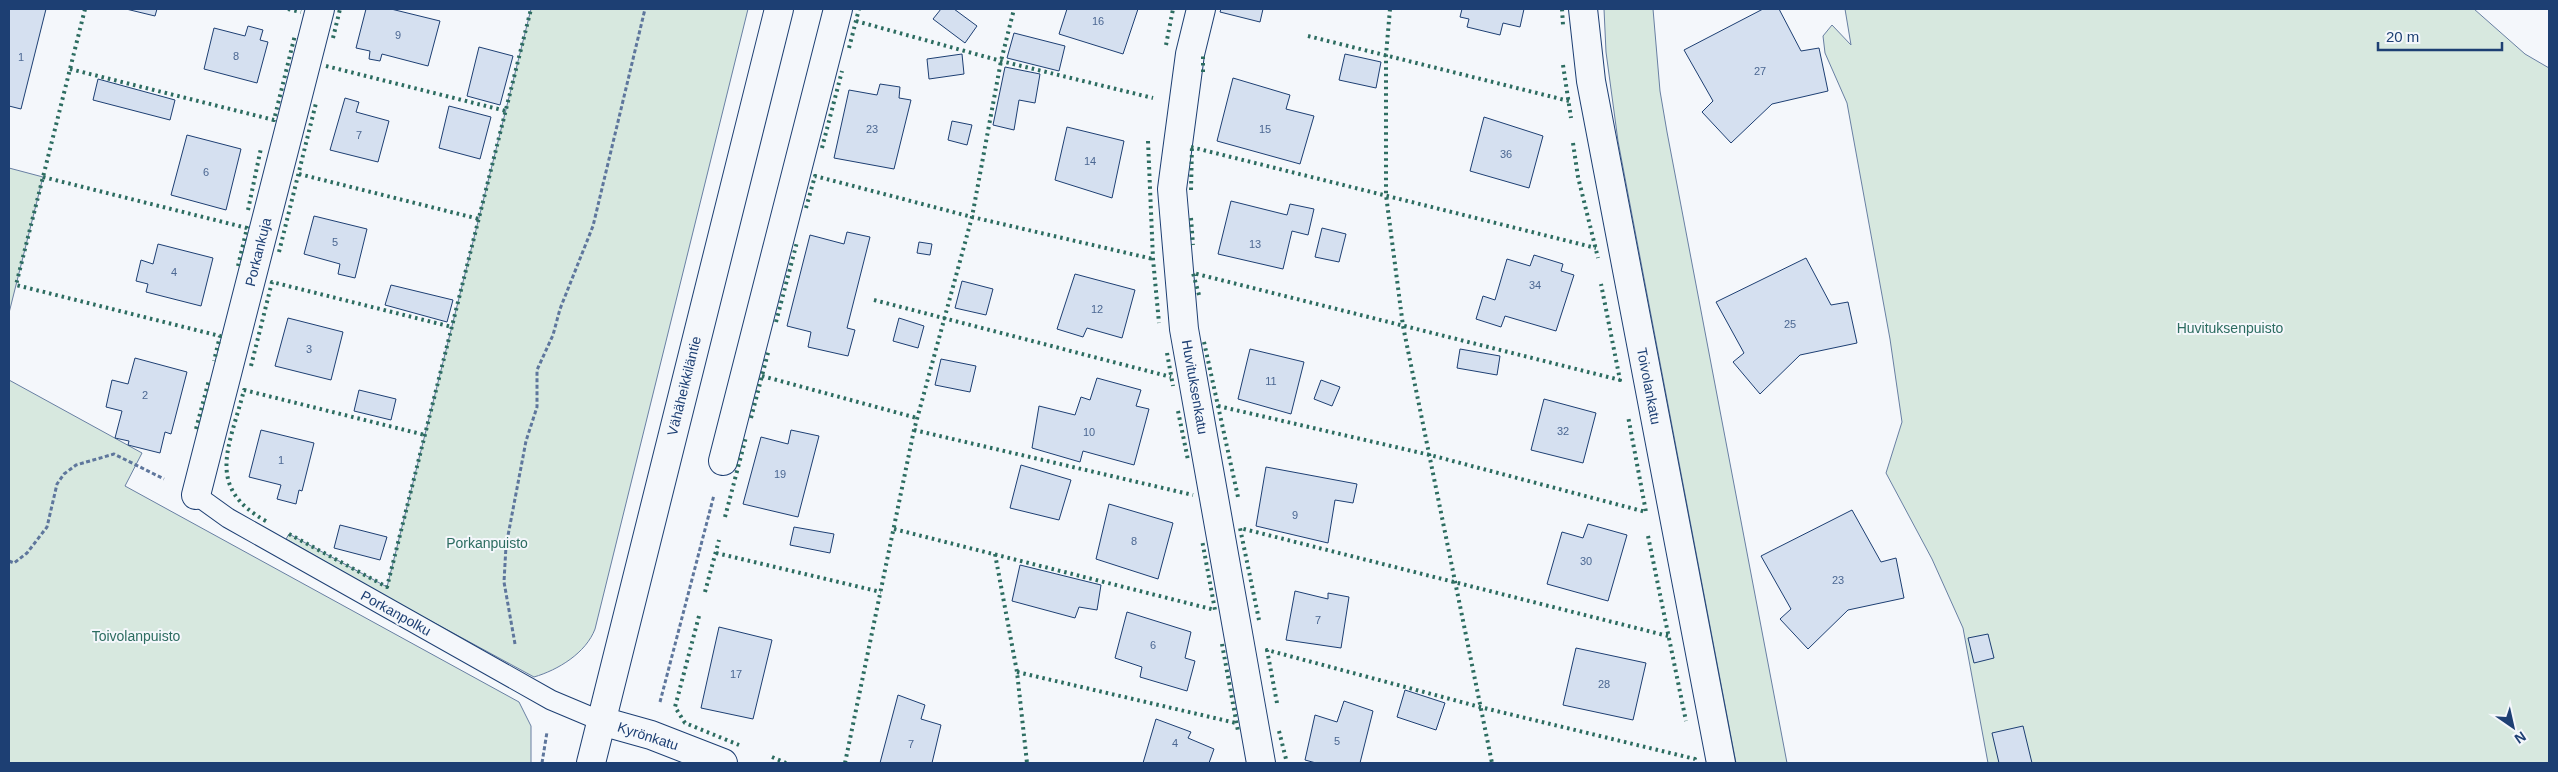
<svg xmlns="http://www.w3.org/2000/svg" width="2558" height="772" viewBox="0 0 2558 772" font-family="Arial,sans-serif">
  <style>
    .green { fill: #d7e8df; stroke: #687fa3 }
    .building { fill: #d5e0f0; stroke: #1d3f73 }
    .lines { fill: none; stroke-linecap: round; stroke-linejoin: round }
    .service-casing { stroke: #1d3f73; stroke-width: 21 }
    .minor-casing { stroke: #1d3f73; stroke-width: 30 }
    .tertiary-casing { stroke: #1d3f73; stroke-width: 30 }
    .path { stroke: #5e769c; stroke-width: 3; stroke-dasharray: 4 2.5; stroke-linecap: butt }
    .service { stroke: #f4f7fb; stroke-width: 19 }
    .minor { stroke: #f4f7fb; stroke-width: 28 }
    .tertiary { stroke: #f4f7fb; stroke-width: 28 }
    .hedge { stroke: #2c6c60; stroke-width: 4; stroke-dasharray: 2.5 4; stroke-linecap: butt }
    .labels { text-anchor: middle; stroke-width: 4; stroke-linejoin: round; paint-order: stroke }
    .number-label { font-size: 11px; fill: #4b6792 }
    .street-label { font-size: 14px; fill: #1d3f73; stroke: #f4f7fb }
    .park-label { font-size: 14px; fill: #2c6c60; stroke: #f4f7fb }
  </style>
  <rect width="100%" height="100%" fill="#f4f7fb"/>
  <g class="green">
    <path d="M531 9H748L595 629C586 653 558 670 534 677L383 595 286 539 289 534 387 587Z"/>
    <path d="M1604 9H1653L1660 91 1667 132 1787 763H1736L1618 141 1606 52Z"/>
    <path d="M1845 9H2474L2525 54 2549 68V763H1988L1963 628 1932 559 1886 473 1902 422 1890 339 1847 103 1825 53 1823 36 1832 25 1851 45Z"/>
    <path d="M9 168 43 177 9 313Z"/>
    <path d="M9 380 142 453 125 486 519 702 531 726V763H9Z"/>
  </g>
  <g class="building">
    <path d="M9 9H46L21 109 9 106Z"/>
    <path d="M126 9H157L155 16Z"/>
    <path d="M366 9H391L440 21 428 66 382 54 380 61 369 59 370 51 356 48Z"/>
    <path d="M941 9H954L977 26 965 43 933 19Z"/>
    <path d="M1067 9H1138L1123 54 1059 34Z"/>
    <path d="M1221 9H1263L1260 22 1220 12Z"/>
    <path d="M1462 9H1524L1520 27 1503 23 1500 35 1467 27 1469 19 1460 17Z"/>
    <path d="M1763 9H1779L1801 51 1819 48 1828 91 1772 104 1731 143 1702 112 1713 101 1684 50Z"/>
    <path d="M248 26 263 30 260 40 268 42 257 83 204 69 214 28 245 36Z"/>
    <path d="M1014 33 1065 46 1059 71 1007 58Z"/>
    <path d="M479 47 513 56 500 105 467 96Z"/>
    <path d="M962 54 964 74 929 79 927 59Z"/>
    <path d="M1345 54 1381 62 1376 88 1339 80Z"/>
    <path d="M1005 67 1040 74 1035 103 1019 100 1014 130 993 125Z"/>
    <path d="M1233 78 1290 95 1286 109 1314 116 1300 164 1217 141Z"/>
    <path d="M98 79 175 100 170 120 93 100Z"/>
    <path d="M880 84 900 87 899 98 911 100 894 169 834 158 849 90 877 95Z"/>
    <path d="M345 98 359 102 356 112 389 121 378 162 330 150Z"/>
    <path d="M449 106 491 117 480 159 439 148Z"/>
    <path d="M1484 117 1543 136 1529 188 1470 171Z"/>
    <path d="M952 121 972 125 967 145 948 140Z"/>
    <path d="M1067 127 1124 141 1112 198 1055 180Z"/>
    <path d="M187 135 241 149 226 210 171 195Z"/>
    <path d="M1231 201 1287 215 1290 204 1314 209 1308 235 1292 231 1283 269 1218 254Z"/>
    <path d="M314 216 367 229 355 278 338 274 340 264 304 254Z"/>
    <path d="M1322 228 1346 234 1339 262 1315 257Z"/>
    <path d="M847 232 870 237 847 328 855 330 848 356 808 347 811 332 787 326 810 235 844 244Z"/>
    <path d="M919 242 932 244 930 255 917 253Z"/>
    <path d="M158 244 213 258 201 306 146 292 148 284 136 281 141 260 153 264Z"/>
    <path d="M1534 255 1563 264 1561 271 1574 275 1556 331 1505 316 1501 327 1476 319 1483 296 1495 300 1507 259 1530 266Z"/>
    <path d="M1806 258 1831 305 1848 302 1857 343 1800 355 1760 394 1733 362 1744 353 1716 302Z"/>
    <path d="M1075 274 1135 290 1122 338 1087 328 1083 337 1057 329Z"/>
    <path d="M962 281 993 289 986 315 955 308Z"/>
    <path d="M391 285 453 300 447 322 385 305Z"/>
    <path d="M288 318 343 332 331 380 275 366Z"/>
    <path d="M899 318 924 326 918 348 893 341Z"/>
    <path d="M1250 349 1304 362 1291 414 1238 399Z"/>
    <path d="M1460 349 1500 356 1497 375 1457 368Z"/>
    <path d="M135 358 187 372 171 434 165 432 160 453 128 445 129 441 115 438 122 411 106 407 112 380 128 384Z"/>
    <path d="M941 359 976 366 970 392 935 385Z"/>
    <path d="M1097 378 1141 390 1136 406 1149 409 1134 465 1083 451 1080 462 1032 448 1039 406 1075 415 1081 397 1090 400Z"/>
    <path d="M1321 380 1340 387 1332 406 1314 399Z"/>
    <path d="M359 390 396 399 391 420 354 411Z"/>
    <path d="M1544 399 1596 413 1583 463 1531 450Z"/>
    <path d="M261 430 314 443 302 491 299 490 296 504 277 499 281 485 249 477Z"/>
    <path d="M791 430 819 436 798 517 743 504 761 437 788 444Z"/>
    <path d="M1021 465 1071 480 1059 520 1010 508Z"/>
    <path d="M1266 467 1357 484 1353 503 1335 500 1328 543 1256 526Z"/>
    <path d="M1109 504 1173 523 1158 579 1096 559Z"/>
    <path d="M1852 510 1881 562 1896 558 1904 598 1848 610 1808 649 1780 619 1791 609 1761 556Z"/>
    <path d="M1588 524 1627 535 1608 601 1547 584 1562 532 1583 538Z"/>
    <path d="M340 525 387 537 380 560 334 548Z"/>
    <path d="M794 527 834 534 830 553 790 545Z"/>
    <path d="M1020 565 1101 585 1097 610 1079 607 1075 618 1012 601Z"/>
    <path d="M1295 591 1328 599V593L1349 597 1341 648 1286 640Z"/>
    <path d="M1127 612 1191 632 1185 658 1195 661 1187 691 1140 677 1142 667 1115 658Z"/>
    <path d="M719 627 772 640 753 719 701 708Z"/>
    <path d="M1988 634 1994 658 1974 663 1968 638Z"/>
    <path d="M1576 648 1646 663 1633 720 1563 705Z"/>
    <path d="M1405 690 1445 703 1436 730 1397 717Z"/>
    <path d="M898 695 925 705 921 719 941 725 932 763H880Z"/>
    <path d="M1344 701 1373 711 1360 763H1316L1305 760 1315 715 1337 722Z"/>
    <path d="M1156 719 1191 732 1188 738 1214 749 1209 763H1143Z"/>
    <path d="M2023 726 2032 763H1999L1992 733Z"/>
  </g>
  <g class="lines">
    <g class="service-casing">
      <path id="service" d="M196 495 228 518 551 700 601 721"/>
    </g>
    <g class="minor-casing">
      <g id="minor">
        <path d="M1201 9 1190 54 1172 189 1184 329 1261 763"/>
        <path d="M1583 9 1591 81 1721 763"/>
        <path d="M723 461 838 9"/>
        <path d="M196 495 320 9"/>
        <path d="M601 721 651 735 723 763"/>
      </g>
    </g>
    <g class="tertiary-casing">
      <path id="tertiary" d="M591 763 779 9"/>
    </g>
    <g class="path">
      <path d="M9 561 14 563 27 553 47 527 57 484 64 474 76 465 114 454 164 479"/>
      <path d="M515 644 504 582 506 546 526 441 537 407V370L553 335 560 309 593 226 645 9"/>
      <path d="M660 702 714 495"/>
      <path d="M542 763 547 732"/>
    </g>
    <use href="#service" class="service"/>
    <use href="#minor" class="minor"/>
    <use href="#tertiary" class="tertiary"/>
    <g class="hedge">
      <path d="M85 9 16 285 220 336 214 361"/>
      <path d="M288 9 301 12"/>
      <path d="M1390 9 1386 55V195L1403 326 1492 763"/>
      <path d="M1562 9 1563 25"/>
      <path d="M856 21 1001 61 1153 98"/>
      <path d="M1308 36 1569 101"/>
      <path d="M333 38 340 9"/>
      <path d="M1166 45 1173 9"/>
      <path d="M849 48 859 9"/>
      <path d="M1563 65 1571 118"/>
      <path d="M326 66 506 111"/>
      <path d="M70 69 274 120 295 35"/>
      <path d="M1203 72V56"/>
      <path d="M1148 141 1153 259 1159 323"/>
      <path d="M1573 143 1578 177 1598 258"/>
      <path d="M1191 147 1596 248"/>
      <path d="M822 148 842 71"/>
      <path d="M299 174 479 219"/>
      <path d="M43 177 247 228 238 266"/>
      <path d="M1191 190 1192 145"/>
      <path d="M806 208 815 176 972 217 1153 259"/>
      <path d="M248 210 261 148"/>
      <path d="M1191 218 1193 245"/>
      <path d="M279 252 316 103"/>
      <path d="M1199 295 1193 273 1620 380 1601 284"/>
      <path d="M874 300 1171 377"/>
      <path d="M776 322 797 242"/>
      <path d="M1204 342 1238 497"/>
      <path d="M1167 353 1173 386"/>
      <path d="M251 366 272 282 452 327"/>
      <path d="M762 376 917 418"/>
      <path d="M1218 406 1430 455 1646 512 1628 416"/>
      <path d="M1178 411 1188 460"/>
      <path d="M751 418 769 349"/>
      <path d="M196 429 209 380"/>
      <path d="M914 430 1193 495"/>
      <path d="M725 517 746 437"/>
      <path d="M266 521C204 487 230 446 244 390L425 435"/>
      <path d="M894 529 1215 610 1202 540"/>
      <path d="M289 534 387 587 531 9"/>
      <path d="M1648 536 1686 721"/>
      <path d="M716 553 881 592"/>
      <path d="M995 554 1017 672 1027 763"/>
      <path d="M705 592 719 540"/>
      <path d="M699 616 675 707 685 723 739 745"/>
      <path d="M1259 620 1240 528 1668 636"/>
      <path d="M1222 644 1238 731"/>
      <path d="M1017 672 1236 723"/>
      <path d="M1277 703 1267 650 1480 707 1695 759 1696 763"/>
      <path d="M1279 731 1287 763"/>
      <path d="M772 757 786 763"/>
      <path d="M845 763 914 430 972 217 1001 61 1014 9"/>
    </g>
  </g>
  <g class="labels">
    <g class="number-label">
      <text x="1098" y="25">16</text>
      <text x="398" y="39">9</text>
      <text x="236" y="60">8</text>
      <text x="21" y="61">1</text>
      <text x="1760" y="75">27</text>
      <text x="872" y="133">23</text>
      <text x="1265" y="133">15</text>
      <text x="359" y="139">7</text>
      <text x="1506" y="158">36</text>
      <text x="1090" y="165">14</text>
      <text x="206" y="176">6</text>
      <text x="335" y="246">5</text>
      <text x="1255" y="248">13</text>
      <text x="174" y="276">4</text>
      <text x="1535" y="289">34</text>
      <text x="1097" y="313">12</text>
      <text x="1790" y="328">25</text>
      <text x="309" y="353">3</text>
      <text x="1271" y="385">11</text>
      <text x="145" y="399">2</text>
      <text x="1563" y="435">32</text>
      <text x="1089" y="436">10</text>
      <text x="281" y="464">1</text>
      <text x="780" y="478">19</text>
      <text x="1295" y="519">9</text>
      <text x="1134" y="545">8</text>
      <text x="1586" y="565">30</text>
      <text x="1838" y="584">23</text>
      <text x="1318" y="624">7</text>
      <text x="1153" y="649">6</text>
      <text x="736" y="678">17</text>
      <text x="1604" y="688">28</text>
      <text x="1337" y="745">5</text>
      <text x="1175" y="747">4</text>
      <text x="911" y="748">7</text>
    </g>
    <g class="street-label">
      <text transform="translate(258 252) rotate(-76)" y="5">Porkankuja</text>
      <text transform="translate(684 386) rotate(-76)" y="5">Vähäheikkiläntie</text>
      <text transform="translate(1649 386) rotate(79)" y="5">Toivolankatu</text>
      <text transform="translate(1195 387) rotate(80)" y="5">Huvituksenkatu</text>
      <text transform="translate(396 613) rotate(29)" y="5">Porkanpolku</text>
      <text transform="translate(648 736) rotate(18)" y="5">Kyrönkatu</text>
    </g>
    <g class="park-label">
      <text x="2230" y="333">Huvituksenpuisto</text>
      <text x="487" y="548">Porkanpuisto</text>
      <text x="136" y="641">Toivolanpuisto</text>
    </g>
  </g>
  <rect width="2558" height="772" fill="none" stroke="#1d3f73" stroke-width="20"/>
  <g transform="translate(2513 727) rotate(146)" stroke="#f4f7fb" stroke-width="4" paint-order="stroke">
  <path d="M0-4L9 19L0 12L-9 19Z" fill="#1d3f73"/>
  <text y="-8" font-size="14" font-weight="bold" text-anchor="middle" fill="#1d3f73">N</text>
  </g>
  <path d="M2378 42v8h124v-8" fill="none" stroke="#1d3f73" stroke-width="2.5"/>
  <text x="2386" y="42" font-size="15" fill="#1d3f73" stroke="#f4f7fb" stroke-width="4" paint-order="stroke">20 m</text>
</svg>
